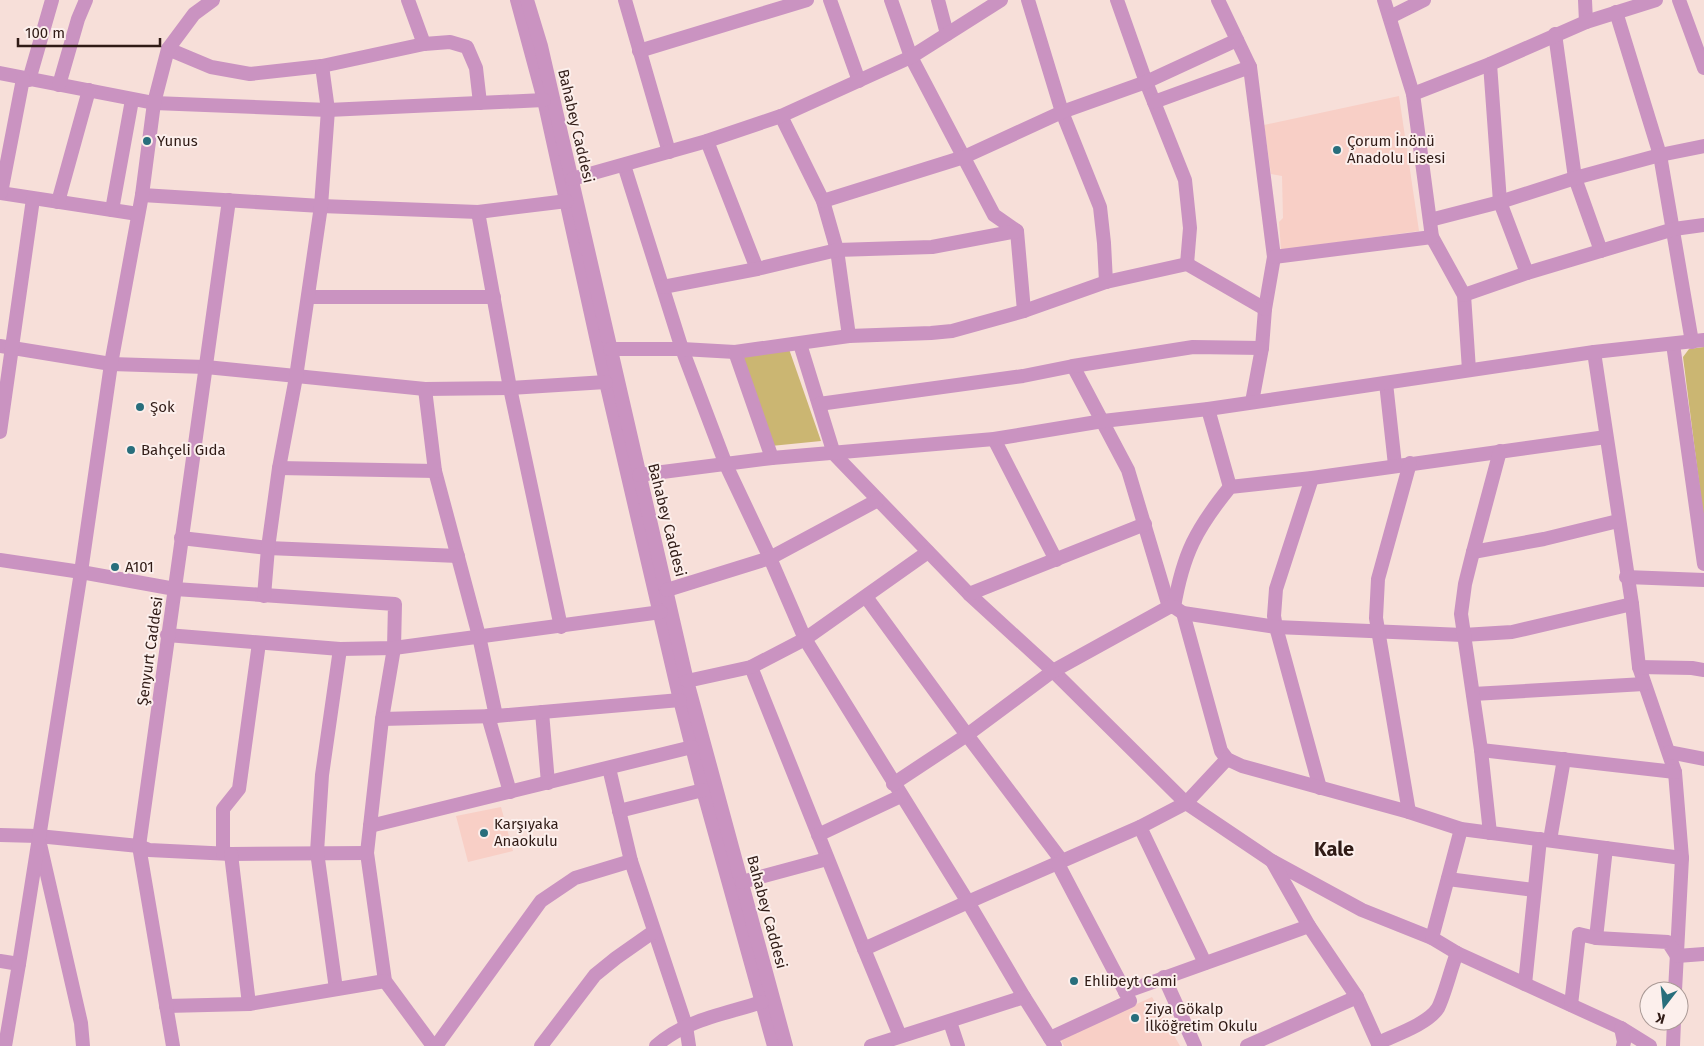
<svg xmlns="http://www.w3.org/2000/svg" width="1704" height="1046" viewBox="0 0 1704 1046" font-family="'Fira Sans',sans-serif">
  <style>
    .built { fill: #f8cfc6 }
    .park { fill: #cbb672 }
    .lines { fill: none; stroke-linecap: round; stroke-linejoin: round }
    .minor { stroke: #ca93c1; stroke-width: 14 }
    .poi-dot { fill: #286e7c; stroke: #fcefec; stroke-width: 2 }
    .labels { text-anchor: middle; stroke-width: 4; stroke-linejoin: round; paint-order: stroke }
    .street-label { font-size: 15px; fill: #301b16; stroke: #fcefec }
    .poi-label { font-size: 15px; fill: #301b16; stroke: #fcefec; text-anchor: start }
    .district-label { font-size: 20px; font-weight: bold; fill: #301b16; stroke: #fcefec }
  </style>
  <rect width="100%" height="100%" fill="#f7dfd9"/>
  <g class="built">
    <path d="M1399 96 1419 231 1281 250 1279 222 1283 218 1282 176 1271 174 1264 125Z"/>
    <path d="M501 807 513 851 468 862 456 816Z"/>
    <path d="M1152 997 1180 1046H1064L1060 1039Z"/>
  </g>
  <g class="park">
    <path d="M1704 347V521L1683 357 1689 349Z"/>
    <path d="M789 349 821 441 771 446 741 355Z"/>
  </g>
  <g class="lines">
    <g class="minor">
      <path d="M408 0 424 44"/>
      <path d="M517 0 544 100 606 382 680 700 703 790 774 1046"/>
      <path d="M527 0 541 46 687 681 786 1046"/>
      <path d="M625 0 669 152"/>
      <path d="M830 0 859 81"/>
      <path d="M891 0 911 57 994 215 1017 231 1024 311"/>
      <path d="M938 0 947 34"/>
      <path d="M1028 0 1062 112 1100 207 1104 243 1106 282"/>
      <path d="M1117 0 1146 82 1185 180 1190 228 1187 264"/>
      <path d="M1218 0 1250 67 1274 257 1265 309 1262 348 1252 402"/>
      <path d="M1384 0 1413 94 1432 237 1464 295 1469 370"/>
      <path d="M1585 0 1586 22"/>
      <path d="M1679 0 1704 68"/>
      <path d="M1616 12 1660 155 1692 342"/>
      <path d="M1390 17 1424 0"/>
      <path d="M1555 34 1575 178 1601 251"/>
      <path d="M168 49 211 67 250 74 322 66 424 44 450 42 467 47 476 68 480 103"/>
      <path d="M639 51 807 0"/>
      <path d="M1490 64 1500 202 1527 273"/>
      <path d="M0 73 154 103 328 110 544 100"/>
      <path d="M29 80 52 0"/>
      <path d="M59 85 78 19 86 0"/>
      <path d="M1413 94 1490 64 1586 22 1656 0"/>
      <path d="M1154 102 1250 67"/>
      <path d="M781 116 823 201 837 250 849 336"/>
      <path d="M707 141 757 269"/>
      <path d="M624 165 682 349 726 465 770 558 805 639 968 902 1024 997 1055 1046"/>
      <path d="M572 179 707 141 781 116 911 57 1001 0"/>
      <path d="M0 193 138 214"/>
      <path d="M1 193 23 79"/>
      <path d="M142 195 321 206 478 212 567 201"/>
      <path d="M823 201 964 157 1062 112 1146 82 1237 40"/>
      <path d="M58 202 89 90"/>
      <path d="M112 210 132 100"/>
      <path d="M478 212 510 388 561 627"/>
      <path d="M1430 220 1500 202 1575 178 1660 155 1704 146"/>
      <path d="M1274 257 1432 237"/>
      <path d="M663 287 757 269 837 250 932 247 1017 231"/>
      <path d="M1464 295 1527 273 1674 229 1704 225"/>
      <path d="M308 297H494"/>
      <path d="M800 344 834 454 969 594 1053 671 1186 803 1272 861 1362 910 1432 938 1457 953 1621 1028 1650 1046"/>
      <path d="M1673 344 1704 564"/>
      <path d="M0 346 111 364 206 367 425 389 510 388 606 382"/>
      <path d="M610 349H682L735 352 849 336 931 333 952 331 1024 311 1106 282 1187 264 1265 309"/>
      <path d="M735 352 772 458"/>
      <path d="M1594 352 1632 604 1639 667 1675 772 1682 858 1675 991"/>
      <path d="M1073 366 1128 470 1169 607"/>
      <path d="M1386 383 1395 465"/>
      <path d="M425 389 435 471 479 636 496 716"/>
      <path d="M819 404 1023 376 1073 366 1193 347 1262 348"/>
      <path d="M1208 409 1230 487"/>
      <path d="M0 432 33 199"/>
      <path d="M994 439 1056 560"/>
      <path d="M279 468 435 471"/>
      <path d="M639 475 772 458 994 439 1103 421 1208 409 1594 352 1704 340"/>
      <path d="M1312 478 1276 589 1274 616 1276 627 1320 788"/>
      <path d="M181 538 268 548 458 556"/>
      <path d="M1473 552 1544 539 1618 521"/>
      <path d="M0 560 81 572 175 589 395 604 394 648 382 719 367 853 385 981 433 1046"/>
      <path d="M1626 577 1704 580"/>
      <path d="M667 590 770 558 878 500"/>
      <path d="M969 594 1145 524"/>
      <path d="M264 596 268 548 279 468 296 377 321 206 328 110 322 66"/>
      <path d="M866 597 967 735 1062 861"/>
      <path d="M1174 607C1183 554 1196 529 1230 487L1312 478 1606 437"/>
      <path d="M1183 613 1221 751 1227 759 1242 766 1409 812 1461 829 1682 858"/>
      <path d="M167 635 340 649 394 648 661 612"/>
      <path d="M751 667 864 949 900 1036"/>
      <path d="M1639 667 1692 668 1704 670"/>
      <path d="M687 681 751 667 805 639 928 552"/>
      <path d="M1473 694 1644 684"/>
      <path d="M542 712 548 783"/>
      <path d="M488 716 510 792"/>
      <path d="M382 719 496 716 680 700"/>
      <path d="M1481 750 1675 772"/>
      <path d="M1669 752 1704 759"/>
      <path d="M609 768 631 861 686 1026 689 1046"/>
      <path d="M893 784 967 735 1053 671 1169 607H1174L1183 613 1276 627 1463 635 1512 632 1632 604"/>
      <path d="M619 811 703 790"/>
      <path d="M1409 812 1376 618 1378 579 1410 463"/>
      <path d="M370 826 692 747"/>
      <path d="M1140 827 1205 963"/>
      <path d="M1490 833 1481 750 1461 614 1465 584 1473 552 1500 451"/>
      <path d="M0 835 38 836 139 846 149 850 231 854 367 853"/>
      <path d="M818 835 901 796"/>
      <path d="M1550 840 1564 759"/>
      <path d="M40 844 81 1023 83 1046"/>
      <path d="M223 853V809L239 789 259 643"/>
      <path d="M231 854 249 1004"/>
      <path d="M1272 861 1309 926 1357 997 1379 1046"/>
      <path d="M1448 879 1534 890"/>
      <path d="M742 882 827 859"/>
      <path d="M1432 938 1461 829"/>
      <path d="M1596 938 1606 848"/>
      <path d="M864 949 968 902 1140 827 1186 803 1227 759"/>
      <path d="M0 961 19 964"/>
      <path d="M1164 977 1195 1046"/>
      <path d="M1525 984 1540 839"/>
      <path d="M336 989 317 852 322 775 340 649"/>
      <path d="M1125 992 1309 926"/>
      <path d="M1571 1005 1579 934 1596 938 1668 942 1677 956 1704 954"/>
      <path d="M166 1006 249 1004 385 981"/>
      <path d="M950 1022 958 1046"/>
      <path d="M1621 1028 1624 1042 1623 1046"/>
      <path d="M1050 1038 1130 1001 1058 864"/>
      <path d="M1378 1043C1395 1035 1428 1024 1438 1008 1445 994 1451 968 1457 953"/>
      <path d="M5 1046 19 964 81 572 111 364 142 195 154 103 168 49 194 14 213 0"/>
      <path d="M173 1046 139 846 229 200"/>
      <path d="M436 1046 541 901 575 878 631 861"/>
      <path d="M541 1046 595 975 616 958 653 932"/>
      <path d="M656 1046C684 1020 726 1014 762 1002"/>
      <path d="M871 1046 1024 997"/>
      <path d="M1247 1046 1357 997"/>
      <path d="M1673 1046 1674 1021"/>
    </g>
  </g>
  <g class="poi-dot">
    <circle cx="147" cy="141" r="5"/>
    <circle cx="1337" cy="150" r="5"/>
    <circle cx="140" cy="407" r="5"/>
    <circle cx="131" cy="450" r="5"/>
    <circle cx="115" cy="567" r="5"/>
    <circle cx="484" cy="833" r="5"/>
    <circle cx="1074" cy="981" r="5"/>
    <circle cx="1135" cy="1018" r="5"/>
  </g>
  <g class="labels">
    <g class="street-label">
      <text transform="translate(576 126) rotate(77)" y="5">Bahabey Caddesi</text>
      <text transform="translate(667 520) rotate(76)" y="5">Bahabey Caddesi</text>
      <text transform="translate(150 651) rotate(-82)" y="5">Şenyurt Caddesi</text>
      <text transform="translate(767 912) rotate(75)" y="5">Bahabey Caddesi</text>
    </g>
    <g class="poi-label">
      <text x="157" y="146">Yunus</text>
      <text x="1347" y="146">Çorum İnönü<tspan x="1347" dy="17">Anadolu Lisesi</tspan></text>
      <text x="150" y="412">Şok</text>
      <text x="141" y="455">Bahçeli Gıda</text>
      <text x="125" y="572">A101</text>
      <text x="494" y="829">Karşıyaka<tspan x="494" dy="17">Anaokulu</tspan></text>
      <text x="1084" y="986">Ehlibeyt Cami</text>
      <text x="1145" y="1014">Ziya Gökalp<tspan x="1145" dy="17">İlköğretim Okulu</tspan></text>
    </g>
    <g class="district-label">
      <text x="1334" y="856">Kale</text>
    </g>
  </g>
  <g transform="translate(1664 1006) rotate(196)"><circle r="24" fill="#fcefec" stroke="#aa9a96"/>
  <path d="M0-4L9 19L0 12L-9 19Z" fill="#286e7c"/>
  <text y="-8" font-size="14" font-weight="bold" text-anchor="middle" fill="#301b16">K</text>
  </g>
  <path d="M18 38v8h142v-8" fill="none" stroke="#301b16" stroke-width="2.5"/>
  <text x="25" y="38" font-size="15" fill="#301b16" stroke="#fcefec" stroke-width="4" paint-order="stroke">100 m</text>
</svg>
